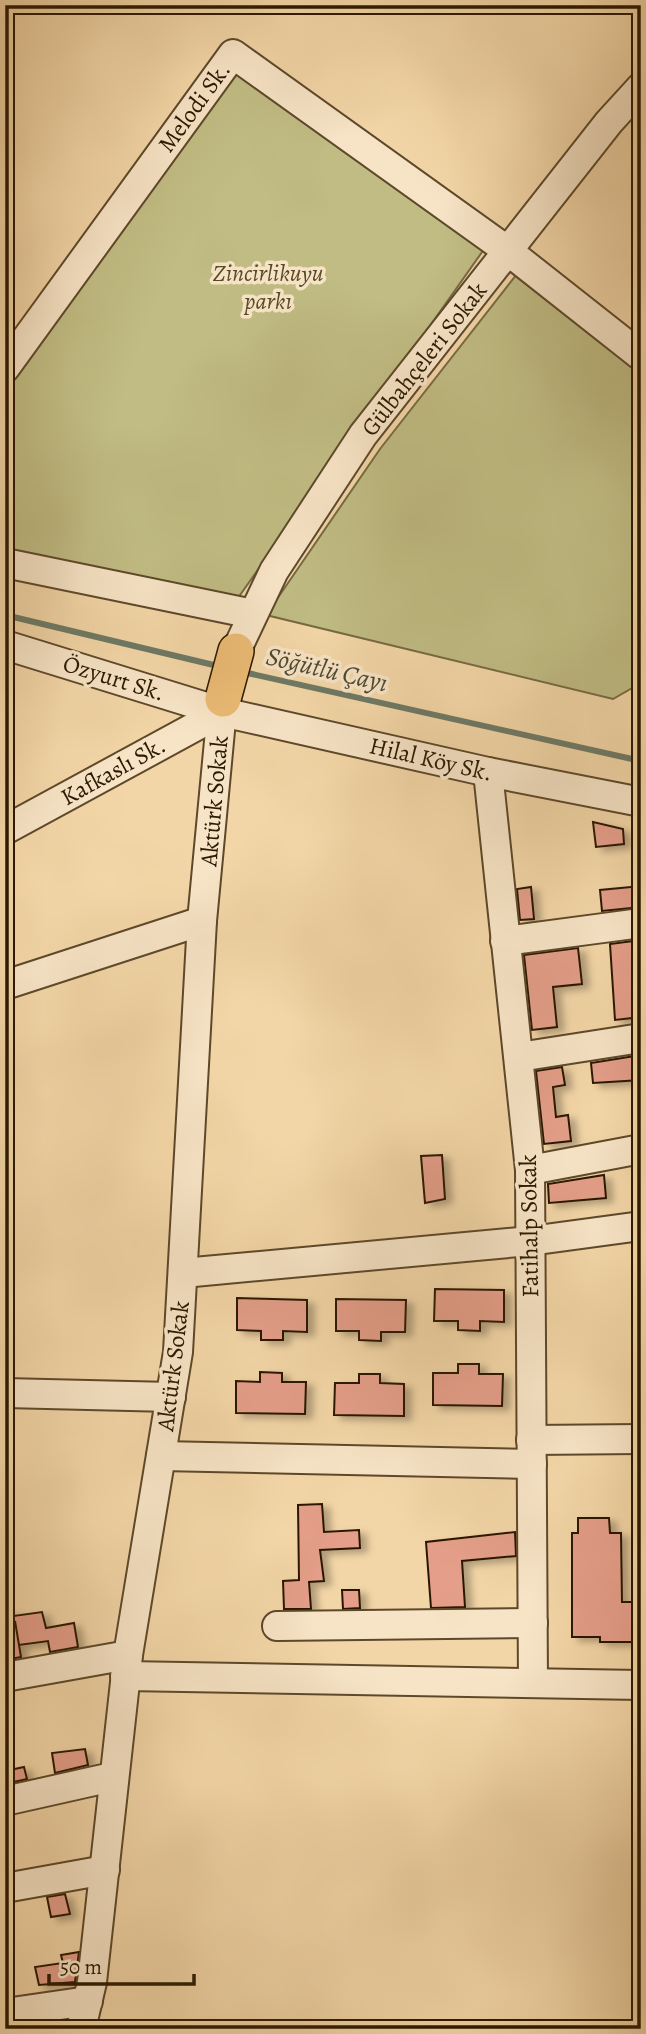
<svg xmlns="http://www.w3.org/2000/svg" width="646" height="2034" viewBox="0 0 646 2034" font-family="Alegreya,serif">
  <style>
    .green { fill: #c0bc83; stroke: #766a42; stroke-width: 2 }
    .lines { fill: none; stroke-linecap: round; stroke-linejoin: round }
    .stream { stroke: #6e7965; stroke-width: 6 }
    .building { fill: #e49e89; stroke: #2b1900; stroke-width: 2; filter: url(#shadow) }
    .minor-casing { stroke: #5d482a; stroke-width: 32 }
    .major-casing { stroke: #2b1900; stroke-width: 38 }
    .minor { stroke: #f7e4c6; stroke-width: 28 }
    .major { stroke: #eabb74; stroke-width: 35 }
    .labels { text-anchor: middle; stroke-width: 7; stroke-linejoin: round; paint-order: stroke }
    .street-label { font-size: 24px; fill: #2b1900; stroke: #f7e4c6 }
    .park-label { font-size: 24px; font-style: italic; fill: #584a27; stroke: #f7e4c6 }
    .water-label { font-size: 26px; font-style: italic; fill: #4d4933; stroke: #f7e4c6 }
  </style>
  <defs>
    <filter id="shadow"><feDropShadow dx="7" dy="4" stdDeviation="3.5" flood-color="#0004"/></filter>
  </defs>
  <rect width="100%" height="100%" fill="#f3d6a7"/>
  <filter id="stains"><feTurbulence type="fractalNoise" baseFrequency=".00286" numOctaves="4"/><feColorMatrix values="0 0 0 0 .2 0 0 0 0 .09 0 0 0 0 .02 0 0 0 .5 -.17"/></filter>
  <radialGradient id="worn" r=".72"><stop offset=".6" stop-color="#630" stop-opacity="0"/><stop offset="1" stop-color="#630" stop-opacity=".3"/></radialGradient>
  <g class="green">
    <path d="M236 61 487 245 233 605 5 554V389Z"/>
    <path d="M524 265 641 348V683L613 699 266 615 380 449Z"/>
  </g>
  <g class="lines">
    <g class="stream">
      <path d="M5 615 222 667"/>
      <path d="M243 672 641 761"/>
    </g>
  </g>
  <g class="building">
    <path d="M593 822 623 829 624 844 596 847Z"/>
    <path d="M641 886V907L602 911 600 890Z"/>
    <path d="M531 887 534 919 520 920 517 889Z"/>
    <path d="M641 940V1017L615 1020 610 944Z"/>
    <path d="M578 948 582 984 553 987 557 1027 532 1030 524 955Z"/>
    <path d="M641 1055V1080L593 1083 591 1063Z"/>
    <path d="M562 1067 565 1085 553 1087 556 1117 568 1115 571 1141 544 1144 536 1071Z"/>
    <path d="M442 1155 445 1199 425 1203 421 1156Z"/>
    <path d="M604 1175 606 1198 549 1203 548 1184Z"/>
    <path d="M435 1289 504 1290V1322L480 1321V1331L458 1330V1321H434Z"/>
    <path d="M237 1298 307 1300V1332L283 1331V1340H261V1331L237 1330Z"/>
    <path d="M336 1299 406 1300 405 1332H381V1341L359 1340V1331H336Z"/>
    <path d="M458 1364H479V1374H503L502 1406 433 1405V1373H458Z"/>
    <path d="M260 1372 282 1373V1382H306L305 1414 236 1413V1381L260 1382Z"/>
    <path d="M359 1374H380V1383L404 1384V1416L334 1415 335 1383H359Z"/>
    <path d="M322 1504 324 1532 359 1530 360 1548 320 1550 324 1581 309 1582 311 1609H284L283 1581 299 1580 298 1505Z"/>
    <path d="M578 1518H609L610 1533H621L622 1602H641V1642H600V1637H572V1533H578Z"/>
    <path d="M515 1532 516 1556 462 1561 465 1607 431 1608 426 1542Z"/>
    <path d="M342 1590H359L360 1608 343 1609Z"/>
    <path d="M13 1612 14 1616 42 1612 46 1628 74 1623 78 1647 50 1652 48 1641 19 1645 15 1621 21 1657 5 1660V1613Z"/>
    <path d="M85 1749 88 1765 55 1773 52 1753Z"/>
    <path d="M24 1767 27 1779 5 1784V1771Z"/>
    <path d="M65 1894 70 1914 51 1917 47 1897Z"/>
    <path d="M79 1952 75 1982 39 1985 35 1967 63 1963 61 1955Z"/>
  </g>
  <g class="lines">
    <g class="minor-casing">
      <g id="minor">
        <path d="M5 368 233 54 508 251 641 356"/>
        <path d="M5 563 253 614"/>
        <path d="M5 645 222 712 488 772 641 802"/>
        <path d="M236 651 274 571 363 435 609 122 641 87"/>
        <path d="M488 772 530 1170 533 1683"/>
        <path d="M5 830 222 712"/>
        <path d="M505 941 641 923"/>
        <path d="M5 985 202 921"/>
        <path d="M519 1057 641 1038"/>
        <path d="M530 1170 641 1149"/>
        <path d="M183 1273 530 1241 641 1226"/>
        <path d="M5 1393 171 1397"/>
        <path d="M531 1440 641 1439"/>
        <path d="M161 1456 532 1464"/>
        <path d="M277 1626 533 1623"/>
        <path d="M125 1676 641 1685"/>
        <path d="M5 1677 128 1655"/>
        <path d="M5 1801 112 1777"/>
        <path d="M5 1888 105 1870"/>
        <path d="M5 2013 88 2001"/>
        <path d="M81 2029 92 1982 128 1655 178 1352 202 921 223 699"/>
      </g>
    </g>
    <g class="major-casing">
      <path id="major" d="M223 699 236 651"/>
    </g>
    <use href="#minor" class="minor"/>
    <use href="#major" class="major"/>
  </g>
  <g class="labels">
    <g class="street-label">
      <text transform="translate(194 107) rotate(-54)" y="8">Melodi Sk.</text>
      <text transform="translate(424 359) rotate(-52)" y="8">Gülbahçeleri Sokak</text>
      <text transform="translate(114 678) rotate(17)" y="8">Özyurt Sk.</text>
      <text transform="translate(431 759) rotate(13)" y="8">Hilal Köy Sk.</text>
      <text transform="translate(113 771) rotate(-29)" y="8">Kafkaslı Sk.</text>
      <text transform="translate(214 801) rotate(-85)" y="8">Aktürk Sokak</text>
      <text transform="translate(529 1226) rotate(-91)" y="8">Fatihalp Sokak</text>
      <text transform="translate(173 1366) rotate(-83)" y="8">Aktürk Sokak</text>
    </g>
    <g class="park-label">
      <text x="268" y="281">Zincirlikuyu<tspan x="268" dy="28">parkı</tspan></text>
    </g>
    <g class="water-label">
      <text transform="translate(327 669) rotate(13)" y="9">Söğütlü Çayı</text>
    </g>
  </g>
  <rect width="646" height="2034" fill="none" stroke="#f3d6a7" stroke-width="28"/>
  <rect x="7" y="7" width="632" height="2020" fill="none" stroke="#2b1900" stroke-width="3.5"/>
  <rect x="14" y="14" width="618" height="2006" fill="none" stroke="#2b1900" stroke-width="2"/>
  <path d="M49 1974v10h145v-10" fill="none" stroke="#2b1900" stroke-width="3.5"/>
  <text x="60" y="1974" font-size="21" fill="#2b1900" stroke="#f7e4c6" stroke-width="5" paint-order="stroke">50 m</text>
  <rect width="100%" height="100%" filter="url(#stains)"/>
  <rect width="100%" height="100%" fill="url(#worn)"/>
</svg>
